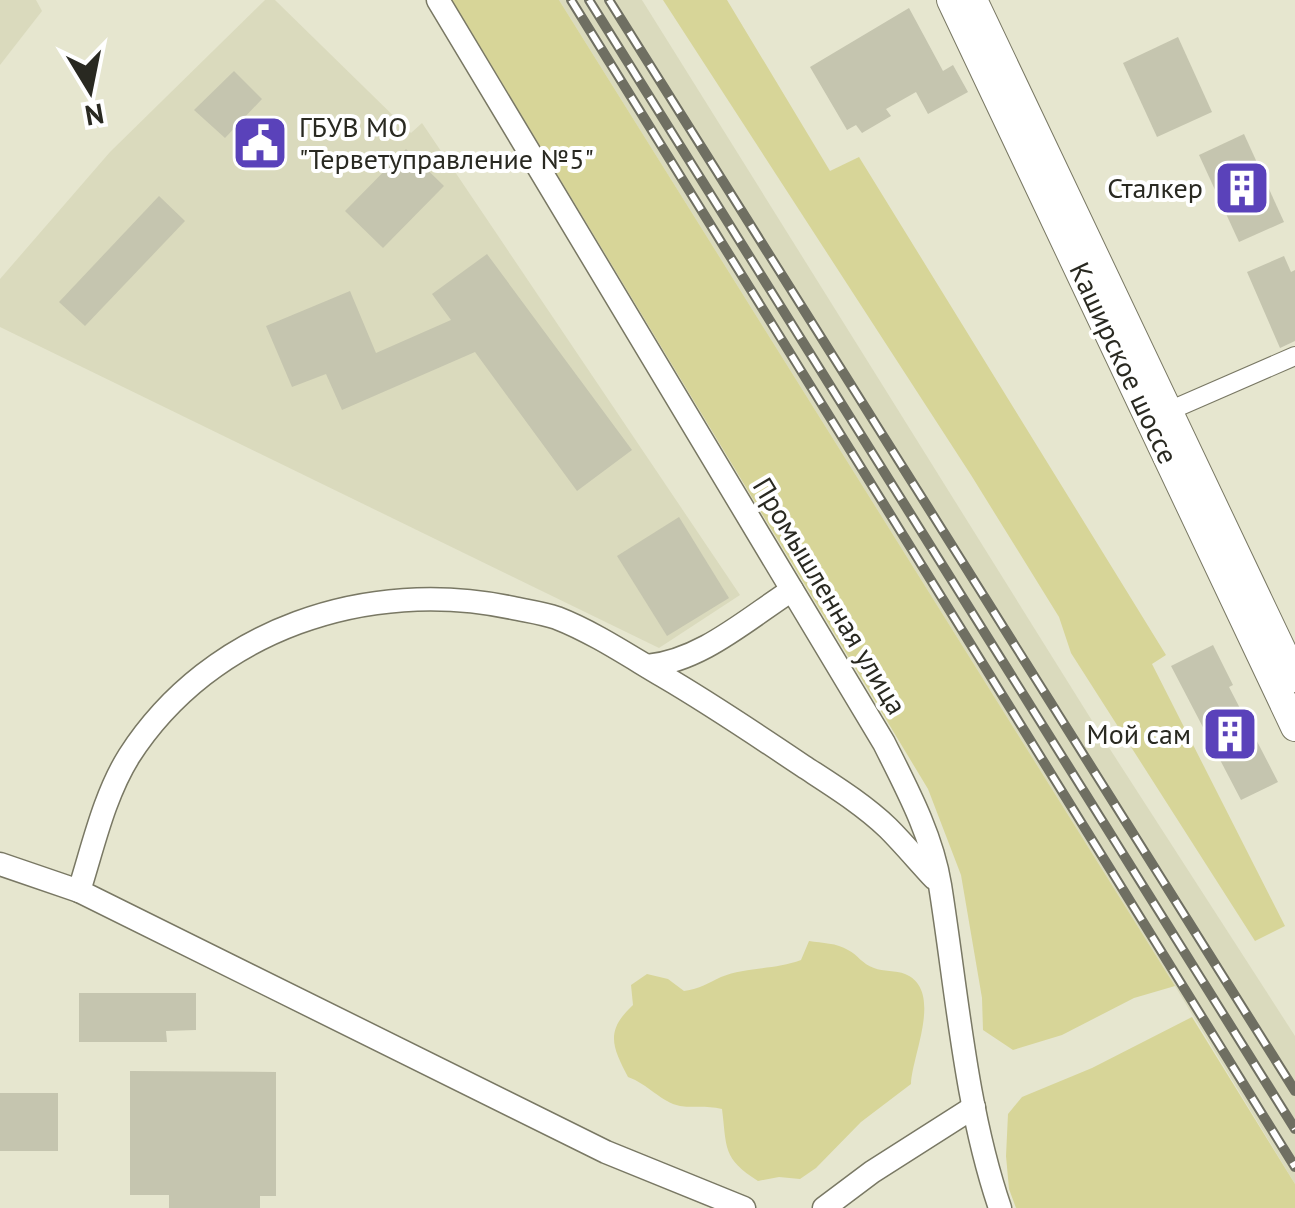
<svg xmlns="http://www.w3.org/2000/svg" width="1295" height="1208" viewBox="0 0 1295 1208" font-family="'PT Sans',sans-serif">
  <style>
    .built { fill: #dadabd }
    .green { fill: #d7d598 }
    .building { fill: #c5c5af }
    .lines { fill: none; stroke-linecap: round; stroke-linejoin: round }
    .minor-casing { stroke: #797864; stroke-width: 20 }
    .tertiary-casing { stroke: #797864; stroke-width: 25 }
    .primary-casing { stroke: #797864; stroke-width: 30 }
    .minor { stroke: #fff; stroke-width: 18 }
    .tertiary { stroke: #fff; stroke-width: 22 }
    .primary { stroke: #fff; stroke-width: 28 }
    .rail-casing { stroke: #6f6f62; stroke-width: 10 }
    .rail { stroke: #fff; stroke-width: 6; stroke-dasharray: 19; stroke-linecap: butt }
    .labels { text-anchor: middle; stroke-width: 8; stroke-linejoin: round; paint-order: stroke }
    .poi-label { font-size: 28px; fill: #292921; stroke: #fff; text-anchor: end }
    .street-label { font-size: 28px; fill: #292921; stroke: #fff }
  </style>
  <rect width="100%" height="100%" fill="#e6e6cf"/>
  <g class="built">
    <path d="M0 0H36L42 11 0 65Z"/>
    <path d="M265 0H275L411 133 422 123 740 595 659 648 0 327V279L110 152Z"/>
    <path d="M559 0H642L1106 743 1295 1036V1184L1175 986Z"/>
  </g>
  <g class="green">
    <path d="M452 0H559L1175 986 1134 998 1062 1035 1013 1050 983 1030 982 998 961 875 928 789Z"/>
    <path d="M663 0H727L830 171 859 157 1166 655 1152 664 1285 926 1255 941 1071 653 1059 617 971 475Z"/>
    <path d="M809 941C822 943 837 943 848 950 858 955 862 964 874 968 883 972 896 970 905 974 944 990 912 1055 911 1084L861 1122 816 1168 800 1179 779 1177 758 1181C722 1158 727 1148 722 1109 705 1105 693 1108 680 1106 661 1102 648 1084 628 1077 612 1046 605 1031 633 1005L631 985 647 974 668 979 684 991C700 989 708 983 721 977 745 967 774 970 801 960Z"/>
    <path d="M1192 1017 1295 1184V1208H1016L1009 1189 1006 1156 1008 1114 1022 1097 1092 1068Z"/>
  </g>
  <g class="building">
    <path d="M909 8 943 71 953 65 968 92 928 114 916 92 886 109 891 116 862 133 856 125 847 130 810 67Z"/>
    <path d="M1178 37 1212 112 1157 137 1123 63Z"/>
    <path d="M234 71 262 99 225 138 194 110Z"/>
    <path d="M1244 134 1284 222 1239 242 1199 155Z"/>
    <path d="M406 149 444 186 383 248 345 211Z"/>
    <path d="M159 196 185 221 85 326 59 302Z"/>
    <path d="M487 254 632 450 577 491 475 352 342 410 326 374 292 387 266 326 350 291 376 353 451 320 432 294Z"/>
    <path d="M1284 256 1291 272 1295 270V341L1280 348 1247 272Z"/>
    <path d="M679 517 729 598 667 636 617 556Z"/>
    <path d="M1213 645 1233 685 1229 687 1278 782 1241 800 1171 666Z"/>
    <path d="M79 993H196V1030L166 1031 167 1042H79Z"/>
    <path d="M130 1071 276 1072V1196H260V1208H169V1195H130Z"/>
    <rect x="0" y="1093" width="58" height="58"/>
  </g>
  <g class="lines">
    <g class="minor-casing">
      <path id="minor" d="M1171 410 1295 356"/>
    </g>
    <g class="tertiary-casing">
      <g id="tertiary">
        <path d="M438 0 884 743C906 787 932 835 940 885 957 992 965 1105 1000 1208"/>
        <path d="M647 666C701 661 747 619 792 590"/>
        <path d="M0 864 79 891 606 1152 744 1208"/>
        <path d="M79 891C93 847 104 796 129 756 211 629 368 577 513 608 527 611 543 613 557 618 593 632 629 656 663 676 711 704 757 735 803 766 832 785 863 804 888 828 904 844 919 862 934 878"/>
        <path d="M824 1208 872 1172 974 1107"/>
      </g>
    </g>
    <g class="primary-casing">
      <g id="primary">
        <path d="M951 0 1295 727"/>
        <path d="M973 0 1295 678"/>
      </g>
    </g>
    <use href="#minor" class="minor"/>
    <use href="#tertiary" class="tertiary"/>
    <use href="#primary" class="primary"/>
    <g class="rail-casing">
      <g id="rail">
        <path d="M571 0 1295 1167"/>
        <path d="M589 0 1295 1129"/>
        <path d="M609 0 1295 1091"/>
      </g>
    </g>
    <use href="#rail" class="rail"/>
  </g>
  <defs>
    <g id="civic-square" transform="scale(2.875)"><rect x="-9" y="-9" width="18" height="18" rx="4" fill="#5a42ba" stroke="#fff"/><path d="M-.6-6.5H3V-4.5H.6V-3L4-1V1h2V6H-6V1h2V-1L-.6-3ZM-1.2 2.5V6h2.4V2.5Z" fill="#fff"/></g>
    <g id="building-square" transform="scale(2.875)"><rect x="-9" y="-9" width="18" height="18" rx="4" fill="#5a42ba" stroke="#fff"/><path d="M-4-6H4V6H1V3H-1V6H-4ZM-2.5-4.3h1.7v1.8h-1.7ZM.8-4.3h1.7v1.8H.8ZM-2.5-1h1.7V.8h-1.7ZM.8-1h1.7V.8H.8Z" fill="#fff"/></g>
  </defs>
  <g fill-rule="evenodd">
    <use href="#civic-square" x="260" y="143"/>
    <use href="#building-square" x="1242" y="188"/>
    <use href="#building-square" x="1230" y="734"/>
  </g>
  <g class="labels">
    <g class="poi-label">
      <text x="299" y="137" text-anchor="start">ГБУВ МО<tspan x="299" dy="32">"Терветуправление №5"</tspan></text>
      <text x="1203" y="198">Сталкер</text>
      <text x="1191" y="744">Мой сам</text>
    </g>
    <g class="street-label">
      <text transform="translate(1124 363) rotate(65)" y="10">Каширское шоссе</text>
      <text transform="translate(830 596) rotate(59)" y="10">Промышленная улица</text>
    </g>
  </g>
  <g transform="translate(90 90) rotate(170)" stroke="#ffffff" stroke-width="8" paint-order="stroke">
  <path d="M0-8L18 38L0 25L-18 38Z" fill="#292921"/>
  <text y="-15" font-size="28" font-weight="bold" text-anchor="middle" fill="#292921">N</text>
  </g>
</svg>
